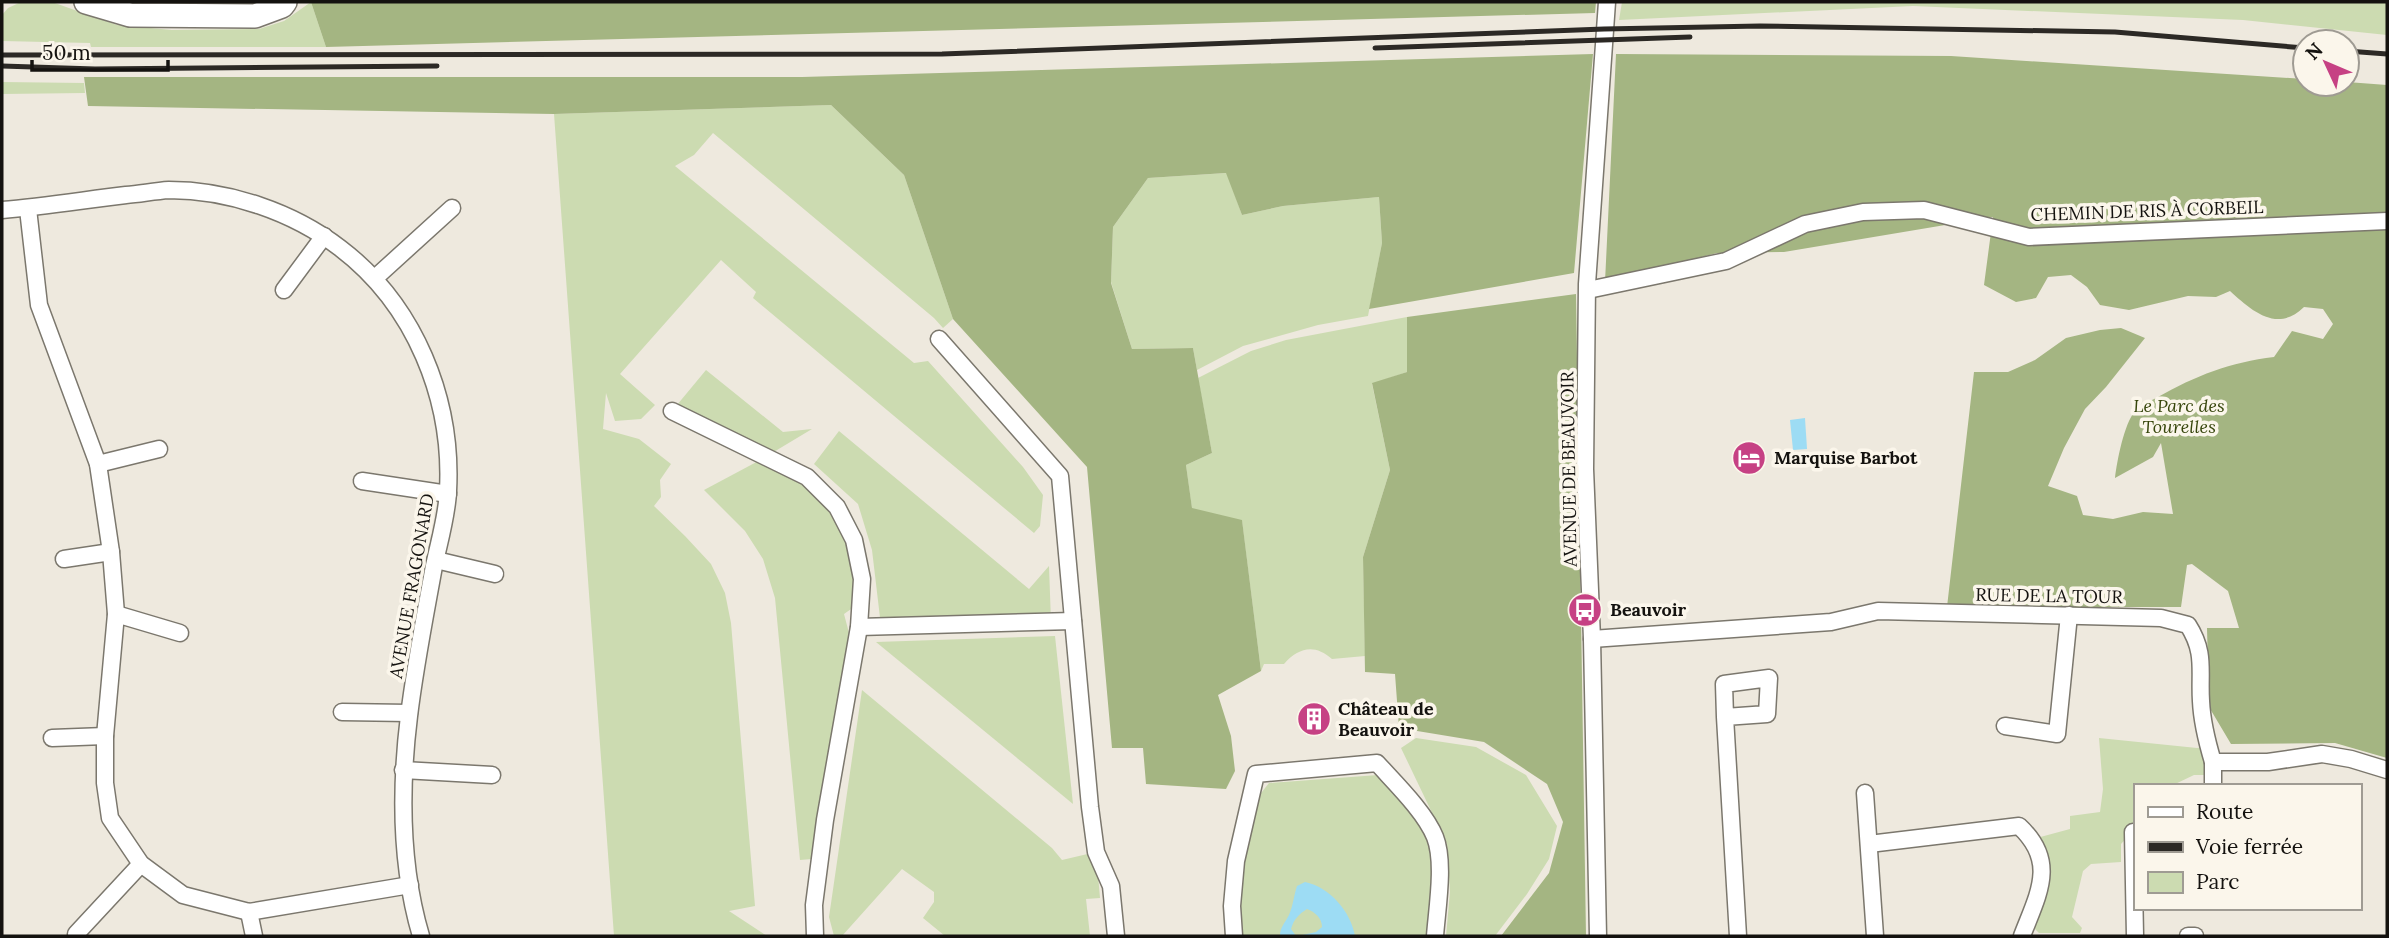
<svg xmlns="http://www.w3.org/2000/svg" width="2389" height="938" viewBox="0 0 2389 938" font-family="Lora,serif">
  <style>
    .green { fill: #ccdbb1 }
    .forest { fill: #a4b582 }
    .water { fill: #9ddcf4 }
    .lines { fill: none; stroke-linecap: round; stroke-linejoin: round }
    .street-casing { stroke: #7b776d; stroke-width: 19 }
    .secondary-casing { stroke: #7b776d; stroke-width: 26 }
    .street { stroke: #fff; stroke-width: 16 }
    .secondary { stroke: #fff; stroke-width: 23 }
    .rail { stroke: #2c2925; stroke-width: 5 }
    .labels { text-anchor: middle; stroke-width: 7; stroke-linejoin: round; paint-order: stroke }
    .street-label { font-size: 18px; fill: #14120f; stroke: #fbf6eb }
    .park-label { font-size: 18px; font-style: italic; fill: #37460c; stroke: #fbf6eb }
    .poi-label { font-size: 18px; font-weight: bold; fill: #14120f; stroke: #fbf6eb; text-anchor: start }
  </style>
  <rect width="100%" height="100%" fill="#eee9de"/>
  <g class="green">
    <path d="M21 2H52L117 25 172 30 259 29 284 21 311 2 326 47H91L90 43 2 41V15L8 8Z"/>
    <path d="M1622 2H2387V35L2243 20 1913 6 1619 20Z"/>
    <path d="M2 82 84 83 85 93 2 94Z"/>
    <path d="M831 105 904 175 953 319 943 328 934 318 713 133 694 155 675 166 914 363 928 361 1023 467 1043 495 1040 526 1034 533 753 298 756 292 721 260 620 374 655 405 641 419 615 421 606 393 603 429 639 439 671 464 660 480 661 497 654 506 685 536 711 564 725 593 731 623 755 906 729 911 767 936H614L554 114Z"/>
    <path d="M1227 173 1242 215 1283 206 1379 197 1382 243 1368 316 1318 325 1243 346 1197 370 1193 348 1132 349 1111 282 1113 227 1148 178Z"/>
    <path d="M1407 317V372L1372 384 1390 470 1363 557 1365 656 1332 659C1315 644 1299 647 1284 664H1264L1261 671 1242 521 1192 509 1186 465 1212 453 1198 378 1251 351 1286 340Z"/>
    <path d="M706 370 783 432 812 429 767 456 807 477 854 540 861 602 844 614 849 633 812 859 800 860 775 598 763 559 745 531 704 490 766 457 672 411Z"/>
    <path d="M839 431 1029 589 1049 566 1051 622 881 626 872 550 858 504 814 464Z"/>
    <path d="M1055 636 1073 804 876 642Z"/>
    <path d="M862 690 1052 848 1062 860 1096 852 1100 898 1086 899 1090 936H945L923 918 934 902V892L902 869 842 936H834L829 917Z"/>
    <path d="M1416 738 1476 747 1526 775 1557 826 1549 859 1527 894 1495 936H1446L1450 892 1447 844 1401 748Z"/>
    <path d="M2099 738 2197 748 2208 746 2213 775H2194L2171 786H2135V832H2132L2121 844V862L2091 864 2083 871 2072 917 2082 928 2080 933H2039L2033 927 2040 889 2033 839 2070 829V816L2100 812 2103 789Z"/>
    <path d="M1378 775 1435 838V936H1234L1250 807 1269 783Z"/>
  </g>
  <g class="forest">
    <path d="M311 2 440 3 1596 2 1595 13 326 47Z"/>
    <path d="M1593 54 1574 273 1369 309 1382 243 1379 197 1283 206 1242 215 1226 173 1148 178 1113 227 1111 283 1132 349 1193 348 1212 453 1186 465 1192 508 1242 520 1261 671 1218 695 1231 736 1235 771 1226 789 1146 784 1143 748H1112L1087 467 953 319 904 175 831 105 554 114 88 106 84 77H802Z"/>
    <path d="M1616 54 1951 56 2305 79V84H2347V82L2387 85V758L2335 743 2231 744 2209 707 2207 628H2239L2228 591 2192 564 2187 565 2181 607H1947L1974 372H2008L2035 360 2066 338 2100 330 2121 328 2145 338 2106 387 2085 409 2064 448 2048 486 2077 496 2083 515 2113 519 2143 512 2173 514 2161 443 2153 457 2115 478C2117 461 2124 424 2135 411 2139 405 2151 401 2158 397 2195 376 2231 362 2274 357L2292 331 2323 339 2333 324 2323 309 2304 307C2277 334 2251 310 2230 291L2216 297 2188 296 2129 310 2100 305 2087 287 2071 275 2048 277 2036 298 2016 302 1984 285 1993 217 1784 252 1717 253 1605 282Z"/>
    <path d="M1576 294 1586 936H1501L1549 873 1563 822 1547 784 1484 742 1399 728 1395 674 1365 672 1363 557 1390 470 1372 383 1407 372V317Z"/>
  </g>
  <g class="water">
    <path d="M1805 418 1807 449 1793 450 1790 420Z"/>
    <path d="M1305 882C1330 887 1351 912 1355 936H1298L1316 932 1322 927C1322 918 1315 912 1307 909 1299 914 1294 919 1291 929L1296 936H1280C1280 927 1285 923 1289 915 1293 906 1294 895 1297 886Z"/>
  </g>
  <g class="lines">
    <g class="street-casing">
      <g id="street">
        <path d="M28 209 39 305 98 464 111 552 116 614 105 736V783L110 818 141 864 183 895 249 912 410 885"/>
        <path d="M2 210C43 207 84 200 126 195 140 194 154 191 169 190 229 190 293 212 340 248 415 305 453 399 448 491 447 516 439 542 434 566 425 616 415 666 409 716 400 789 400 865 421 936"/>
        <path d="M375 278 452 208"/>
        <path d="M284 290 324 236"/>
        <path d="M1588 290 1726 261 1805 224 1863 212 1924 210 2029 237 2387 221"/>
        <path d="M939 339 1060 476 1090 807 1096 852 1111 886 1116 936"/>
        <path d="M672 411 807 477 837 507 854 540 862 579 859 627 825 820 814 905 815 936"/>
        <path d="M98 464 159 449"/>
        <path d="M362 481 448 494"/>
        <path d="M64 559 111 552"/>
        <path d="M436 560 495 574"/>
        <path d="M116 614 180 633"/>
        <path d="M859 627 1073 621"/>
        <path d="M1592 639 1831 622 1878 611 2161 618 2188 625C2206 653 2199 671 2201 701 2202 723 2207 742 2213 762H2268L2322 754 2351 759 2387 770"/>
        <path d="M342 712 409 713"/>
        <path d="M1725 717 1767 714 1769 678 1724 684 1725 717 1738 936"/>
        <path d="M2005 726 2057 734 2069 615"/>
        <path d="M52 738 105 736"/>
        <path d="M403 770 492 775"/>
        <path d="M2213 786V762"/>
        <path d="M1865 793 1875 936"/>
        <path d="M2133 832 2135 936"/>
        <path d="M1869 844 2019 826C2058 862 2038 894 2022 936"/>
        <path d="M249 912 254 936"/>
        <path d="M76 934 141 864"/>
        <path d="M1234 936 1232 906 1236 861 1256 774 1377 763C1395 783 1425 812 1435 837 1445 862 1437 909 1435 936"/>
        <path d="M1598 936 1592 639 1585 469 1587 284 1607 2"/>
        <path d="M2188 936H2195"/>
      </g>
    </g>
    <g class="secondary-casing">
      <path id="secondary" d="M86 2 130 15 255 16 282 6 285 2"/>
    </g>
    <use href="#street" class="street"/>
    <use href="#secondary" class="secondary"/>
    <g class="rail">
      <path d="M1375 48 1690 37"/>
      <path d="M2347 51 2387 54"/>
      <path d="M2 55 942 54 1604 29 1760 26 2115 32 2305 48"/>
      <path d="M2 66 95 69 437 66"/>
    </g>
  </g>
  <defs>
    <g id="hotel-disc" transform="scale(1.75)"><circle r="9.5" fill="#c64184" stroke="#fbf6eb"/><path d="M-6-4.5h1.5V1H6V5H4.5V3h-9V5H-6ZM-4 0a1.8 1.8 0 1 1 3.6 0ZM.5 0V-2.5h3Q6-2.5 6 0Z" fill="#fff"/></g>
    <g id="bus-disc" transform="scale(1.75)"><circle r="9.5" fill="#c64184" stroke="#fbf6eb"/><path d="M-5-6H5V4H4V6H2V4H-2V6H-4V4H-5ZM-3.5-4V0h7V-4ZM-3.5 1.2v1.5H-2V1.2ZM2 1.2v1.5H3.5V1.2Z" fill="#fff"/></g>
    <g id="building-disc" transform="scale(1.75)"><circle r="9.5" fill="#c64184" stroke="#fbf6eb"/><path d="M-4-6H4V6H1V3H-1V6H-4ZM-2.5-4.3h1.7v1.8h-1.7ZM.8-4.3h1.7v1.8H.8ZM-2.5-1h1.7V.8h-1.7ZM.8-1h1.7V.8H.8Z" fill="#fff"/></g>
  </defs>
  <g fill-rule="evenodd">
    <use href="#hotel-disc" x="1749" y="458"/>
    <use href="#bus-disc" x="1585" y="610"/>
    <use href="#building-disc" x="1314" y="719"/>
  </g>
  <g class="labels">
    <g class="street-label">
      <text transform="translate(2147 211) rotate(-2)" y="6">CHEMIN DE RIS À CORBEIL</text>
      <text transform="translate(1569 469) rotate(-91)" y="6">AVENUE DE BEAUVOIR</text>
      <text transform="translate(412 586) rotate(-80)" y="6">AVENUE FRAGONARD</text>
      <text transform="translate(2049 596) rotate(1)" y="6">RUE DE LA TOUR</text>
    </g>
    <g class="park-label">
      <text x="2179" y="412">Le Parc des<tspan x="2179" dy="21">Tourelles</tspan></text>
    </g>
    <g class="poi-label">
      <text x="1774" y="464">Marquise Barbot</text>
      <text x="1610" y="616">Beauvoir</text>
      <text x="1338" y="715">Château de<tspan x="1338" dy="21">Beauvoir</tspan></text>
    </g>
  </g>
  <rect width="2389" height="938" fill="none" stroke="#14120f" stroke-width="7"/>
  <rect x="2134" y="784" width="228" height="126" fill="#fbf6eb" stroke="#9f9b93" stroke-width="2"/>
  <rect x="2148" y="807" width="35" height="10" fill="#ffffff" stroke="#9f9b93" stroke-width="2"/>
  <text x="2196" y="819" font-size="21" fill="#14120f">Route</text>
  <rect x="2148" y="842" width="35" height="10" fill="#2c2925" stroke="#9f9b93" stroke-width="2"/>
  <text x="2196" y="854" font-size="21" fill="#14120f">Voie ferrée</text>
  <rect x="2148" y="872" width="35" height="21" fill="#ccdbb1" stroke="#9f9b93" stroke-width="2"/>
  <text x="2196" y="889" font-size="21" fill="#14120f">Parc</text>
  <g transform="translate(2326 63) rotate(314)"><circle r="33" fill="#fbf6eb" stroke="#9f9b93" stroke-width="2"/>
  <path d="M0-5L12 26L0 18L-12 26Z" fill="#c64184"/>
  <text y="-10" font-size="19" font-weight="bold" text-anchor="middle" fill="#14120f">N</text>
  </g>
  <path d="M32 60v10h136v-10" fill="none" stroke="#14120f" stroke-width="3.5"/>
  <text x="42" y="60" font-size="21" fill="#14120f" stroke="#fbf6eb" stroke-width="5" paint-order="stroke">50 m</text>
</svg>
